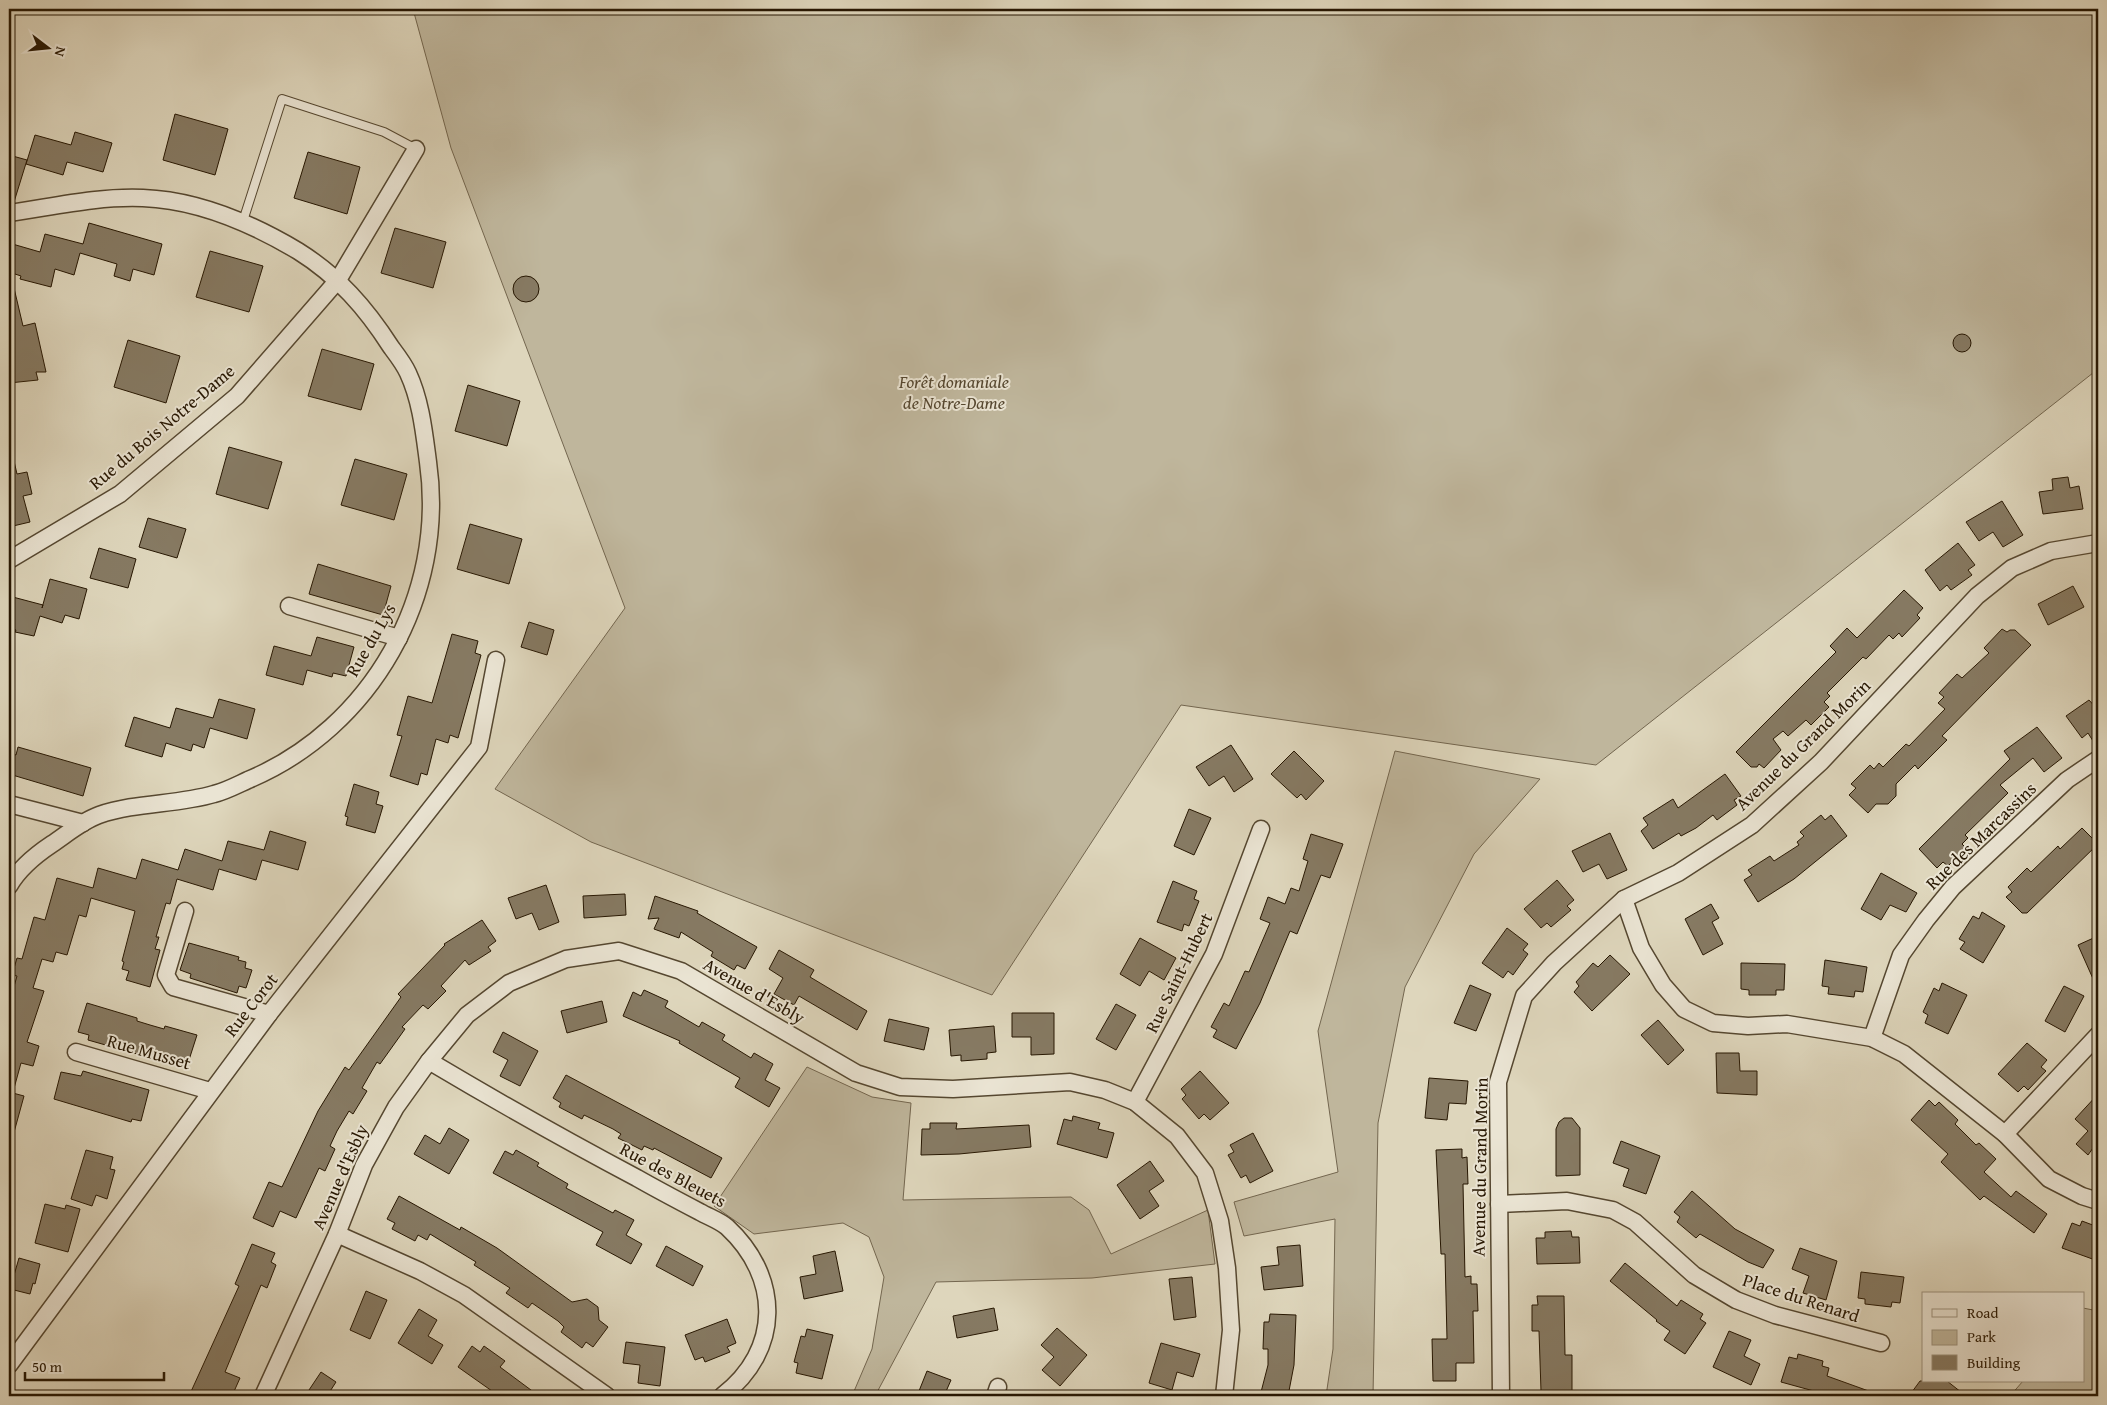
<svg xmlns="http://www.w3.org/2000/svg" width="2107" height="1405" viewBox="0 0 2107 1405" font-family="'Gentium Book Plus',serif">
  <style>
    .green { fill: #bfb69c; stroke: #73664f }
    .building { fill: #867a63; stroke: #271702 }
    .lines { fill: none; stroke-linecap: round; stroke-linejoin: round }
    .service-casing { stroke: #554730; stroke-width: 10 }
    .minor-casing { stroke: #554730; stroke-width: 19 }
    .service { stroke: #eae4d3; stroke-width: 8 }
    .minor { stroke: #eae4d3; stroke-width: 16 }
    .labels { text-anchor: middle; stroke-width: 4; stroke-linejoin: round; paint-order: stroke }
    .park-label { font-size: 18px; font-style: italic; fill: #554730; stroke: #eae4d3 }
    .street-label { font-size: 18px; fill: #271702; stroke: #eae4d3 }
  </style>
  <rect width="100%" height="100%" fill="#ded6bc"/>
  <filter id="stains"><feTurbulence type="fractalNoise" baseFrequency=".004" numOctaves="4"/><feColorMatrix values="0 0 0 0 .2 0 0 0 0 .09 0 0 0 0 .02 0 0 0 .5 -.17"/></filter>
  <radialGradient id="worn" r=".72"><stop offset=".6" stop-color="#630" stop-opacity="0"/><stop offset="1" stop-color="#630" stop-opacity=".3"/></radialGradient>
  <g class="green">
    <path d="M413 9H2098V369L1596 765 1181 705 992 995 591 842 495 789 625 608 451 148Z"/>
    <path d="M1395 751 1540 779 1474 854 1405 987 1378 1123 1373 1396H1326L1333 1349 1335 1219 1244 1236 1234 1202 1338 1172 1318 1031Z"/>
    <path d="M807 1067 872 1097 911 1103 903 1200 1071 1197 1089 1210 1111 1254 1208 1210 1215 1264 1092 1278 936 1282 875 1396H852L872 1349 884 1277 869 1237 843 1223 754 1234 714 1206Z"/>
    <path d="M2083 1308 2098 1311V1396H2010L2023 1381H2083Z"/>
  </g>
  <g class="building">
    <path d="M175 114 228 129 215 175 163 160Z"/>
    <path d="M75 132 112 143 103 172 67 162 63 175 26 164 35 135 71 145Z"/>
    <path d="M308 152 360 167 347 214 294 198Z"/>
    <path d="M9 155 27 160 14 202 9 203Z"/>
    <path d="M89 223 162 244 154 275 133 269 130 281 114 276 117 264 80 253 74 275 55 269 51 287 20 279 21 276 9 272V243L40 252 45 234 83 244Z"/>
    <path d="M395 228 446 242 433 288 381 273Z"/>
    <path d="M210 251 263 266 249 312 196 297Z"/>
    <circle cx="526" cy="289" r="13"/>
    <path d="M14 288 23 326 35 323 46 372H36L38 380 9 383V289Z"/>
    <circle cx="1962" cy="343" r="9"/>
    <path d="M128 340 180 356 166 403 114 387Z"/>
    <path d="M322 349 374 364 361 410 308 396Z"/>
    <path d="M468 385 520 401 507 446 455 431Z"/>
    <path d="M229 447 282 462 268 509 216 494Z"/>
    <path d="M355 459 407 474 394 520 341 505Z"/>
    <path d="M9 461H14L17 474 27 472 32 494 23 496 30 522 13 526 9 509Z"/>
    <path d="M2068 477 2070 488 2079 486 2083 509 2043 514 2039 492 2053 490 2052 479Z"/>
    <path d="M2002 501 2023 535 2003 547 1993 532 1979 541 1966 522Z"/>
    <path d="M148 518 186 529 177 558 139 547Z"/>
    <path d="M470 524 522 539 509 584 457 569Z"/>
    <path d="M1958 543 1975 565 1968 570 1972 575 1951 590 1947 585 1940 591 1925 570Z"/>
    <path d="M99 548 136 559 128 588 90 578Z"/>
    <path d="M318 564 391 586 383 615 309 594Z"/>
    <path d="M50 579 87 589 79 619 65 615 62 623 40 616 34 636 15 632 16 630 9 628V596L43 605 42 608Z"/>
    <path d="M2073 586 2084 607 2048 625 2038 604Z"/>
    <path d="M1904 590 1923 608 1917 615 1920 618 1902 637 1899 633 1893 639 1889 635 1866 659 1863 657 1827 693 1830 696 1824 702 1829 707 1811 725 1806 720 1788 736 1783 731 1773 739 1781 750 1764 768 1759 764 1757 767H1751L1736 752 1836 652 1830 646 1847 628 1857 638Z"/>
    <path d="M529 622 554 630 547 655 521 647Z"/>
    <path d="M2002 629 2007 632 2010 630H2015L2031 645 1942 736 1947 740 1918 769 1915 765 1896 784V796L1888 804H1876L1868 813 1849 795 1856 788 1851 784 1870 765 1874 769 1879 763 1883 767 1906 744 1909 746 1945 709 1938 703 1944 697 1939 693 1957 674 1962 678 1989 653 1984 648Z"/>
    <path d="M452 634 478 641 475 653 481 655 458 738 450 735 448 743 436 739 427 775 421 773 418 785 390 776 402 736 397 735 408 696 432 703Z"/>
    <path d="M317 637 354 647 346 676 333 673 332 677 307 670 303 685 266 675 274 646 311 656Z"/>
    <path d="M219 699 255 709 247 739 210 728 204 748 193 744 191 751 166 743 162 757 125 746 134 717 170 728 176 708 213 718Z"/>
    <path d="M2089 700 2098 710V749L2088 733 2082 738 2066 716Z"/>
    <path d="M2037 727 2062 758 2044 772 2033 758 2000 785 2008 793 1965 835 1968 838 1962 844 1966 848 1948 866 1943 862 1937 868 1919 849 2010 759 2004 751Z"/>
    <path d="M1231 745 1253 779 1234 792 1224 776 1209 786 1196 767Z"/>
    <path d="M18 747 91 768 83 796 9 774V753L16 755Z"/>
    <path d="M1294 751 1324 781 1306 800 1301 794 1297 798 1271 774Z"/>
    <path d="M1725 774 1741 796 1734 800 1737 805 1717 820 1713 815 1696 828 1681 836 1679 833 1653 849 1641 831 1648 825 1643 818 1673 799 1678 808Z"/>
    <path d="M354 784 379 792 376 804 383 806 375 833 346 825 348 817 345 816Z"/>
    <path d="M1189 809 1211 818 1194 855 1174 846Z"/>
    <path d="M1821 815 1825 820 1831 815 1847 836 1794 879 1758 902 1744 880 1752 875 1748 870 1770 856 1774 861 1799 845 1797 842 1804 836 1800 832Z"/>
    <path d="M2082 828 2098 844 2027 913H2022L2006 897 2012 892 2008 887 2027 868 2031 872 2058 846 2060 849Z"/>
    <path d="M270 831 306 842 298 870 262 860 256 880 219 869 213 890 177 879 170 904 166 903 156 937H159L155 949 160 950 150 987 126 980 129 971 122 969 124 962 122 961 135 911 91 898 86 917 79 915 67 955 56 952 53 962 42 959 33 988 44 991 27 1042 39 1046 33 1066 21 1063 13 1092 9 1091V1004L17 976 12 975 17 958 22 959 34 917 45 920 57 878 93 888 98 868 136 879 142 859 178 870 185 849 222 861 228 841 264 850Z"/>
    <path d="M1610 833 1627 870 1607 879 1599 864 1583 872 1572 851Z"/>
    <path d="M1311 834 1343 844 1330 878 1321 875 1297 934 1290 931 1260 1003 1236 1049 1213 1037 1217 1030 1211 1027 1224 1003 1229 1006 1245 971 1249 972 1270 923 1260 919 1268 897 1285 904 1291 888 1299 891 1308 861 1303 859Z"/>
    <path d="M1881 873 1917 893 1906 912 1890 905 1881 920 1861 909Z"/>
    <path d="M1557 880 1574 900 1567 906 1571 910 1551 927 1547 923 1541 928 1524 909Z"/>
    <path d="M1173 881 1197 891 1194 899 1199 901 1189 926 1184 924 1182 931 1157 922Z"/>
    <path d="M546 885 559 922 539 930 532 913 516 919 508 898Z"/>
    <path d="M625 894 626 915 584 918 583 896Z"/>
    <path d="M655 896 698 911 697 913 757 947 745 969 737 965 734 970 711 956 713 952 681 932 679 938 654 929 659 918 648 919Z"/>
    <path d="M1711 904 1719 918 1712 922 1723 944 1703 955 1685 919Z"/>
    <path d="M1982 912 2005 926 1983 963 1960 949 1965 942 1959 939 1973 916 1979 919Z"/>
    <path d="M482 920 496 941 488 947 491 951 469 965 465 960 441 986 446 991 428 1009 423 1005 402 1027 405 1029 380 1064 377 1062 362 1088 367 1091 353 1114 349 1111 337 1131 330 1146 335 1149 325 1171 319 1168 296 1218 280 1211 273 1227 253 1218 269 1182 282 1187 318 1111 345 1067 349 1070 401 997 398 994 445 945 444 944Z"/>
    <path d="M1507 928 1528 944 1523 950 1528 954 1513 975 1508 971 1503 978 1482 963Z"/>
    <path d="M2098 936V990L2078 945Z"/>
    <path d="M1140 938 1176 958 1164 980 1149 971 1140 986 1120 974Z"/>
    <path d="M189 943 239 957 238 960 246 962 245 968 252 970 246 988 239 986 237 993 190 978 191 974 180 970Z"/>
    <path d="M779 950 814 970 810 977 867 1011 857 1030 799 996 794 1005 774 994 783 978 769 969Z"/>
    <path d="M1610 955 1630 974 1592 1011 1574 992 1579 986 1576 982 1593 963 1598 967Z"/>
    <path d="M1825 960 1867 967 1863 992 1855 991 1854 997 1828 994 1829 987 1822 986Z"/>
    <path d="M1741 963 1785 964 1784 990H1776V995H1749V990L1741 989Z"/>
    <path d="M1942 983 1967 995 1948 1034 1925 1023 1928 1015 1923 1012 1934 988 1939 991Z"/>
    <path d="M1470 985 1491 994 1476 1031 1454 1023Z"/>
    <path d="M2064 986 2084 996 2065 1032 2045 1021Z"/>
    <path d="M644 990 668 1001 665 1007 699 1027 702 1022 725 1035 722 1040 751 1058 754 1053 773 1064 765 1080 780 1088 769 1107 735 1087 740 1078 679 1043 680 1041 623 1016 633 992 641 996Z"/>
    <path d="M602 1001 607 1022 567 1033 561 1011Z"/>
    <path d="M87 1003 137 1018V1021L150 1025 164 1029 165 1026 197 1035 188 1063 177 1060 176 1065 88 1040 89 1035 78 1032Z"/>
    <path d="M1116 1004 1136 1015 1116 1050 1096 1039Z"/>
    <path d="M1012 1013H1054V1054L1031 1055V1037H1012Z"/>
    <path d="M889 1019 929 1028 924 1050 884 1041Z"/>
    <path d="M1658 1020 1684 1050 1668 1065 1641 1035Z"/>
    <path d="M994 1026 996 1052 987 1053V1059L961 1061V1055L951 1056 949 1030Z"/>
    <path d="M503 1032 538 1051 520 1086 500 1076 508 1060 493 1052Z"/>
    <path d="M2027 1043 2047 1060 2041 1067 2046 1071 2028 1090 2024 1086 2018 1092 1998 1074Z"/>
    <path d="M1716 1053H1739L1740 1071H1757V1095L1717 1093Z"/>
    <path d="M83 1071 149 1090 141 1121 132 1119 131 1122 54 1099 61 1072 81 1076Z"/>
    <path d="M1200 1071 1229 1103 1210 1120 1204 1114 1199 1119 1182 1099 1186 1095 1181 1089Z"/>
    <path d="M566 1075 722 1158 711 1178 654 1148 653 1150 644 1146 642 1150 618 1138 621 1134 613 1129 584 1115 582 1119 559 1107 561 1103 553 1098Z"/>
    <path d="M1429 1078 1468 1081 1466 1104 1449 1103 1447 1120 1425 1118Z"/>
    <path d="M9 1092 24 1096 13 1136H9Z"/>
    <path d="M2098 1094V1141L2088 1155 2076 1144 2088 1131 2075 1119Z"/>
    <path d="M1929 1100 1935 1106 1939 1102 1958 1120 1955 1124 1976 1145 1979 1143 1996 1159 1984 1172 2011 1197 2016 1191 2047 1214 2034 1233 1984 1196 1980 1200 1941 1162 1948 1154 1911 1120Z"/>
    <path d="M1073 1116 1100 1123 1098 1129 1114 1133 1107 1158 1057 1144 1064 1119 1072 1121Z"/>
    <path d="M1564 1118H1572L1580 1128V1175L1556 1176V1129L1559 1122Z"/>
    <path d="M930 1123H957L956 1129 1029 1125 1031 1147 959 1154 921 1155 922 1129H930Z"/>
    <path d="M449 1128 469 1140 449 1174 414 1154 425 1135 440 1144Z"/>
    <path d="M1253 1133 1273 1171 1250 1183 1246 1175 1241 1178 1228 1155 1234 1152 1230 1145Z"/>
    <path d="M1621 1141 1660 1156 1646 1194 1623 1186 1629 1169 1613 1163Z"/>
    <path d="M1462 1149V1158L1467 1157 1468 1184H1463L1465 1277 1471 1276V1284H1477L1478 1311H1473L1474 1363H1456V1381H1433L1432 1339H1447L1445 1254H1441L1436 1150Z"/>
    <path d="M86 1150 113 1157 110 1169 115 1170 107 1199 96 1195 92 1206 71 1199Z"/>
    <path d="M516 1150 539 1163 537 1166 568 1184 566 1188 613 1213 615 1210 634 1220 626 1235 642 1244 631 1264 596 1245 603 1232 493 1173 505 1151 513 1155Z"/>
    <path d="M1150 1161 1164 1181 1149 1191 1159 1206 1140 1219 1117 1185Z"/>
    <path d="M1692 1191 1735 1229 1774 1250 1763 1268 1748 1262 1700 1234 1696 1238 1677 1222 1680 1217 1674 1212Z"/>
    <path d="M399 1196 460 1230 461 1227 497 1248 572 1302 587 1299 598 1307 599 1320 608 1327 593 1347 586 1342 582 1348 561 1332 564 1327 558 1321 532 1303 528 1308 506 1293 510 1288 474 1265 476 1262 430 1234 427 1240 418 1235 415 1241 392 1229 395 1223 387 1219Z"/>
    <path d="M45 1204 65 1209 66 1205 80 1209 68 1252 35 1243Z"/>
    <path d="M2082 1221 2098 1227V1261L2062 1248 2072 1223 2080 1226Z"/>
    <path d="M1571 1231 1572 1237H1579L1580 1263 1537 1264 1536 1238H1545V1232Z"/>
    <path d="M252 1244 275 1253 271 1262 276 1265 267 1288 261 1285 225 1372 240 1378 232 1396H189L239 1286 235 1284Z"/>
    <path d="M1300 1245 1303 1286 1264 1290 1261 1267 1279 1265 1277 1247Z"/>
    <path d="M666 1246 703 1266 693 1286 656 1266Z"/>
    <path d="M1800 1248 1837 1261 1826 1300 1803 1293 1809 1276 1792 1269Z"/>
    <path d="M835 1251 843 1291 804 1299 800 1277 816 1274 813 1256Z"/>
    <path d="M19 1258 40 1264 35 1284 33 1283 30 1294 10 1289Z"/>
    <path d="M1625 1263 1677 1306 1681 1300 1703 1314 1700 1319 1706 1323 1685 1354 1664 1340 1670 1331 1656 1321 1657 1320 1610 1281Z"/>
    <path d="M1861 1272 1904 1277 1900 1303 1892 1302 1891 1307 1865 1304V1299L1858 1298Z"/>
    <path d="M1192 1277 1196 1317 1174 1320 1169 1279Z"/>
    <path d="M366 1291 387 1300 370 1339 350 1330Z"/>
    <path d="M1537 1296H1564L1565 1355H1572V1396H1546V1391H1541L1539 1331H1532V1305H1538Z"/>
    <path d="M994 1308 998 1330 957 1338 953 1316Z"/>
    <path d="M419 1309 437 1320 428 1336 443 1345 432 1364 398 1343Z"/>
    <path d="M1270 1314 1296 1315 1294 1365 1288 1396H1260L1268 1365V1349H1263L1264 1322H1269Z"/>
    <path d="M727 1319 736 1343 727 1347 730 1352 705 1362 703 1357 695 1360 685 1335Z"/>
    <path d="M1057 1328 1087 1355 1060 1386 1042 1370 1054 1357 1041 1345Z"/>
    <path d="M807 1329 833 1335 822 1379 796 1373 798 1363 794 1362 801 1336 805 1337Z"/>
    <path d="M1729 1331 1751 1340 1744 1356 1760 1364 1751 1385 1713 1367Z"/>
    <path d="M626 1342 665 1347 660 1386 638 1383 640 1365 623 1363Z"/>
    <path d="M1161 1343 1200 1354 1193 1377 1177 1372 1172 1390 1149 1383Z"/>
    <path d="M472 1346 480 1352 484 1346 505 1361 500 1367 539 1396H499L458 1367Z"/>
    <path d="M1798 1354 1823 1361 1822 1366 1829 1368 1827 1376 1877 1394V1396H1832L1781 1382 1789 1357 1797 1359Z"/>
    <path d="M927 1371 951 1380 944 1396H917Z"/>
    <path d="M321 1372 336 1382 327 1396H305Z"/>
    <path d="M1920 1381H1947L1966 1396H1909Z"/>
  </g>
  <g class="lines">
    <g class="service-casing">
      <path id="service" d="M243 221 282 99 384 132 416 149"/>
    </g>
    <g class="minor-casing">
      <g id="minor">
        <path d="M9 213C52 207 98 196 143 198 198 200 251 223 298 251 338 276 366 308 391 347 397 355 404 364 408 373 421 401 424 432 428 462 447 595 372 728 248 780 237 785 226 791 214 794 177 805 137 802 99 815 82 821 67 834 52 844 37 854 18 870 9 886"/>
        <path d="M9 560 120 494 237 396 338 280 416 149"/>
        <path d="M289 606 399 638"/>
        <path d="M9 804 83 823"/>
        <path d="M1624 899 1641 948 1663 985 1684 1009 1713 1023 1748 1026 1787 1024 1872 1038 1904 1054 2005 1134 2049 1179 2082 1196 2098 1201"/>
        <path d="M185 911 166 975 173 987 269 1014"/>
        <path d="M1872 1038 1901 955 1926 920 1953 887 2067 780 2098 759"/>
        <path d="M76 1052 210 1091"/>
        <path d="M429 1061C498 1102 567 1141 637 1178 658 1190 679 1201 700 1212 709 1217 720 1221 727 1227 781 1277 782 1350 722 1396"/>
        <path d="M1135 1102 1214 954 1261 829"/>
        <path d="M2005 1134 2098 1035"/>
        <path d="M1499 1204 1567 1201 1613 1210 1635 1222 1694 1275 1736 1300 1775 1315 1881 1343"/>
        <path d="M337 1234 420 1271 464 1295 607 1396"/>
        <path d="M9 1365 269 1014 479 747 496 660"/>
        <path d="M263 1396 337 1234 364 1165 396 1107 429 1061 467 1015 509 983 566 959 619 951 681 971 856 1073 900 1087 953 1089 1070 1082 1105 1090 1135 1102 1177 1136 1205 1173 1220 1221 1227 1268 1231 1330 1224 1396"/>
        <path d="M995 1396 998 1387"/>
        <path d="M1501 1396 1498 1082 1524 996 1554 963 1624 899 1678 873 1752 825 1821 762 1977 596 2012 568 2051 551 2098 543"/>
      </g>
    </g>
    <use href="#service" class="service"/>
    <use href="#minor" class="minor"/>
  </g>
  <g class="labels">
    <g class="park-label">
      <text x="954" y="388">Forêt domaniale<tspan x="954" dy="21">de Notre-Dame</tspan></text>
    </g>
    <g class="street-label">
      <text transform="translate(162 427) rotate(-40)" y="6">Rue du Bois Notre-Dame</text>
      <text transform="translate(371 640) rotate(-60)" y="6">Rue du Lys</text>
      <text transform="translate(1803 745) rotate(-44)" y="6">Avenue du Grand Morin</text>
      <text transform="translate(1981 836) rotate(-44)" y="6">Rue des Marcassins</text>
      <text transform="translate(1179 973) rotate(-64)" y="6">Rue Saint-Hubert</text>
      <text transform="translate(754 991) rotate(30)" y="6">Avenue d'Esbly</text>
      <text transform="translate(251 1005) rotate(-52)" y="6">Rue Corot</text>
      <text transform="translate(149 1052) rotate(16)" y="6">Rue Musset</text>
      <text transform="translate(1480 1167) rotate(-89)" y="6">Avenue du Grand Morin</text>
      <text transform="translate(673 1175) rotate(28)" y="6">Rue des Bleuets</text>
      <text transform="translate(340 1177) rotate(-66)" y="6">Avenue d'Esbly</text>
      <text transform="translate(1801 1298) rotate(18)" y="6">Place du Renard</text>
    </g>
  </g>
  <rect width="2107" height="1405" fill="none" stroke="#ded6bc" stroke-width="30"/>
  <rect x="10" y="10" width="2087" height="1385" fill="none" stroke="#271702" stroke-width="2.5"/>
  <rect x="15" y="15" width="2077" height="1375" fill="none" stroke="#271702"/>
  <rect x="1922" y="1292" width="162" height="90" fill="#eae4d3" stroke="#9c927f"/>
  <rect x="1932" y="1309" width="25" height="8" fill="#eae4d3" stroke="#9c927f"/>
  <text x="1967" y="1318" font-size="15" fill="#271702">Road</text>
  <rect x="1932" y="1330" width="25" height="15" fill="#bfb69c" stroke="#9c927f"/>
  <text x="1967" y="1342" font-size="15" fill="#271702">Park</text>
  <rect x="1932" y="1355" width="25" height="15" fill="#867a63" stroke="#9c927f"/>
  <text x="1967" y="1368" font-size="15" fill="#271702">Building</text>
  <g transform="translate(48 48) rotate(106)" stroke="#eae4d3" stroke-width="4" paint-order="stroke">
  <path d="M0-4L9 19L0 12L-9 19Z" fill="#271702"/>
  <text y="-8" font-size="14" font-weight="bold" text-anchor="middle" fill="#271702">N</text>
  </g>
  <path d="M25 1372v8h139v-8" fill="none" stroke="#271702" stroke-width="2.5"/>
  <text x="32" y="1372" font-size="15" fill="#271702" stroke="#eae4d3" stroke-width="4" paint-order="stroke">50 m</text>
  <rect width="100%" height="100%" filter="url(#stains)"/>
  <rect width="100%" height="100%" fill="url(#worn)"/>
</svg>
